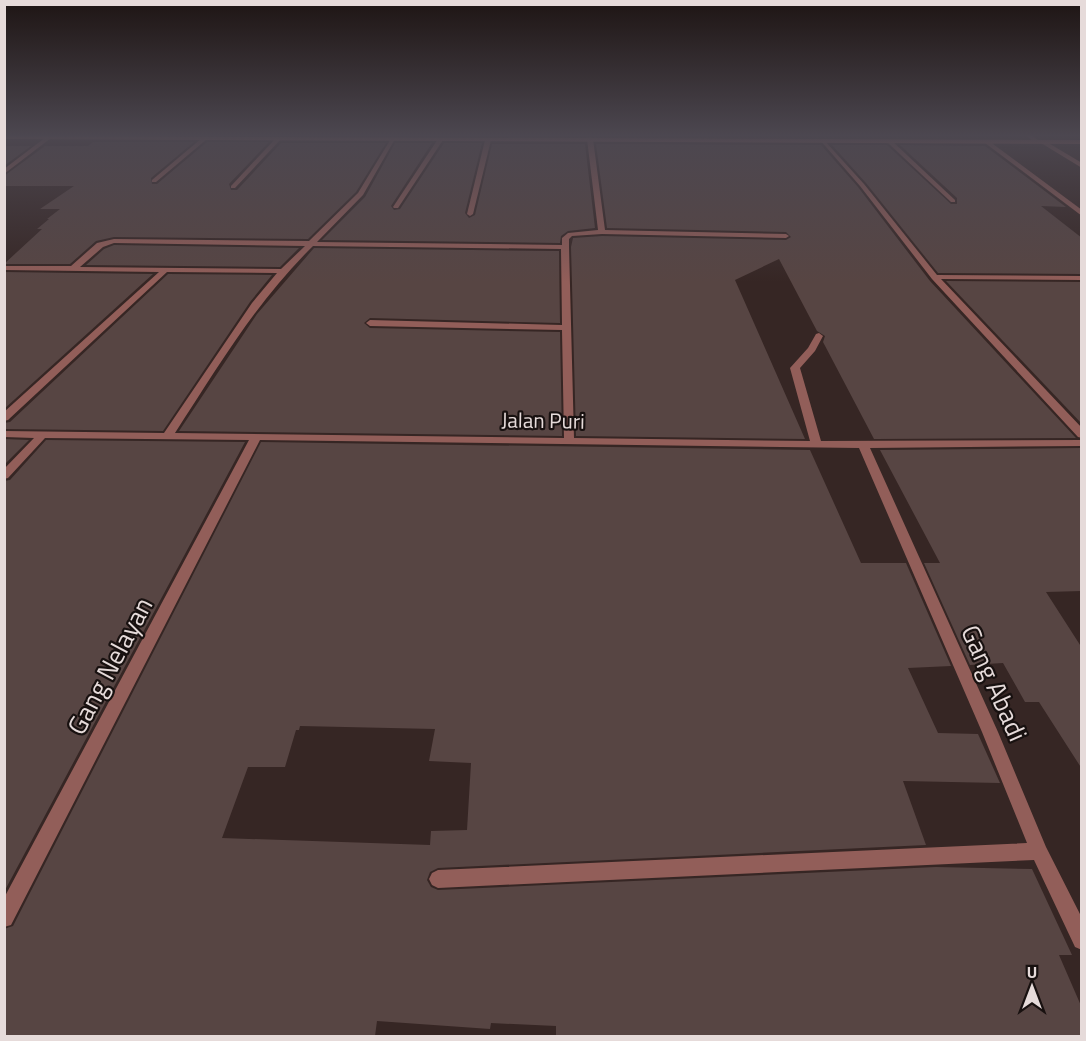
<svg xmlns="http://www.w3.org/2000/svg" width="1086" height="1041" viewBox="0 0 1086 1041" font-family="'Titillium Web',sans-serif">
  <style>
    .building { fill: #574543; fill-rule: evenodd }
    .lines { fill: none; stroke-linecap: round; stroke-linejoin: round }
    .lane { fill: #925e59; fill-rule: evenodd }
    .street { fill: #925e59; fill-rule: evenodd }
    .secondary { fill: #cc7973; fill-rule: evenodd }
    .labels { text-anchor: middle; stroke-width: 4.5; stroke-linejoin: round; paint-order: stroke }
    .street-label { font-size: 21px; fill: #e6dbda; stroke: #181110 }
    .near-street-label { font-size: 26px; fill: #e6dbda; stroke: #181110 }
  </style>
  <rect width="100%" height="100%" fill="#362624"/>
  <g class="building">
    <path d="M93 142H194L151 178 152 184H157L207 142H269L229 184 231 190H237L281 143H386L356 192 308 239 114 237 96 241 70 264H4L42 229H37L49 219H47L60 209H40L74 186H4V176L45 146H88Z"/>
    <path d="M395 143H432L391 206 394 210 400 209 444 143H482L465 213 469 218 475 215 492 144H585L595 228 568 231 561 236 560 243 322 240 365 197Z"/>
    <path d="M596 144 821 145 858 187 930 281 1076 438 874 439 823 342 825 336 817 331 779 259 735 280 805 439 576 436 571 247 573 238 602 236 786 240 791 237 786 232 607 228Z"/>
    <path d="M832 145H887L951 204H957V198L900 145 985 146 1066 207 1041 206 1082 238V274L938 273 866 183Z"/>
    <path d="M4 146H31L4 166Z"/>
    <path d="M114 245 299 248 280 267 86 265 104 249Z"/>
    <path d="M314 248 559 251 560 323 370 318 364 323 370 328 560 332 562 436 179 431 257 314Z"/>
    <path d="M4 272 153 274 4 409Z"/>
    <path d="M168 274 272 275 250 302 163 431 4 429V423L10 422Z"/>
    <path d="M946 281 1082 282V424Z"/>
    <path d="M4 439 29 440 4 465Z"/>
    <path d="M46 440 245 442 4 892V481L10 480Z"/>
    <path d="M261 442 810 450 861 563H906L951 666 908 668 938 733 978 734 1000 783 903 781 926 845 438 868 430 872 427 880 431 887 438 890 936 867 1032 869 1072 955H1059L1082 1008V1036H556V1026L491 1023 490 1029 377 1021 375 1036H4V929L13 926ZM300 726 435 729 429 761 471 763 467 830 431 831 430 845 222 838 248 767H285L296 730H299Z"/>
    <path d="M1082 448V591L1046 592 1082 648V769L1039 702H1025L1003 663 970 665 924 563H940L880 450Z"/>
  </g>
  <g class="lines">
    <path class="lane" d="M1027 136H1033L1040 142 1035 143Z"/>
    <g class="street">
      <path d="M46 137 51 138 4 174V169Z"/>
      <path d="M392 137 395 139 363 195 317 242 562 245V238L568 233 598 230 587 139 590 137 593 139 605 230 786 234 789 236 786 238 602 234 572 236 569 239V247L574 438 810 441 790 368 808 348 816 334 819 333 823 336 815 351 800 368 821 441 1082 440V446L870 448 998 732 1046 847 1082 918V950L1075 947 1034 860 438 888 432 885 429 879 432 873 438 870 1027 843 982 732 859 448 260 440 11 925 4 927V898L249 440 45 438 8 478 4 479V469L34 438 4 437V431L164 433 252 303 277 273 167 272 8 420 4 421V412L159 272 4 270V266H71L97 243 114 239 309 241 358 193ZM114 243 305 246 281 269 80 267 103 247ZM313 246 561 249 562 325 370 320 366 323 370 326 562 330 564 438 175 433C218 367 256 302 313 246Z"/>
      <path d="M202 138 207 139 156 182H152V180Z"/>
      <path d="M276 138 281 139 235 188H231V186Z"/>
      <path d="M488 138 491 140 473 214 470 216 467 214 485 140Z"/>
      <path d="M438 139 443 140 398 208H394L393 207Z"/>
      <path d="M820 140H824L864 184 937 275 1082 276V280L941 279 1082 428V438L1078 437 932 279 860 186Z"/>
      <path d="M887 140H891L955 200V202H951L887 142Z"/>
      <path d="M985 141H989L1082 210V216L985 143Z"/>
      <path d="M1041 141H1045L1082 163V168L1041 143Z"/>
    </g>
    <path class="secondary" d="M4 136 1082 140V144L4 139Z"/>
  </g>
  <linearGradient id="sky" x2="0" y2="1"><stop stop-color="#1e1514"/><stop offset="0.48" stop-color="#4c4750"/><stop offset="1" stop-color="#4c4750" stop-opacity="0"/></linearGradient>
  <rect width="1086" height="282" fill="url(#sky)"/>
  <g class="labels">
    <g class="street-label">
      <text transform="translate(543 421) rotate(1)" y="7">Jalan Puri</text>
    </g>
    <g class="near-street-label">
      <text transform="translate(110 666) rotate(-62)" y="9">Gang Nelayan</text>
      <text transform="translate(994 683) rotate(66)" y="9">Gang Abadi</text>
    </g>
  </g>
  <rect width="1086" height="1041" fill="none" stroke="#e6dbda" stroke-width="12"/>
  <g transform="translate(1032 987)" stroke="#181110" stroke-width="4.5" paint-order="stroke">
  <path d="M0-4.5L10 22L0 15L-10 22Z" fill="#e6dbda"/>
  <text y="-9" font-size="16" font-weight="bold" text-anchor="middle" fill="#e6dbda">U</text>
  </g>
</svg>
